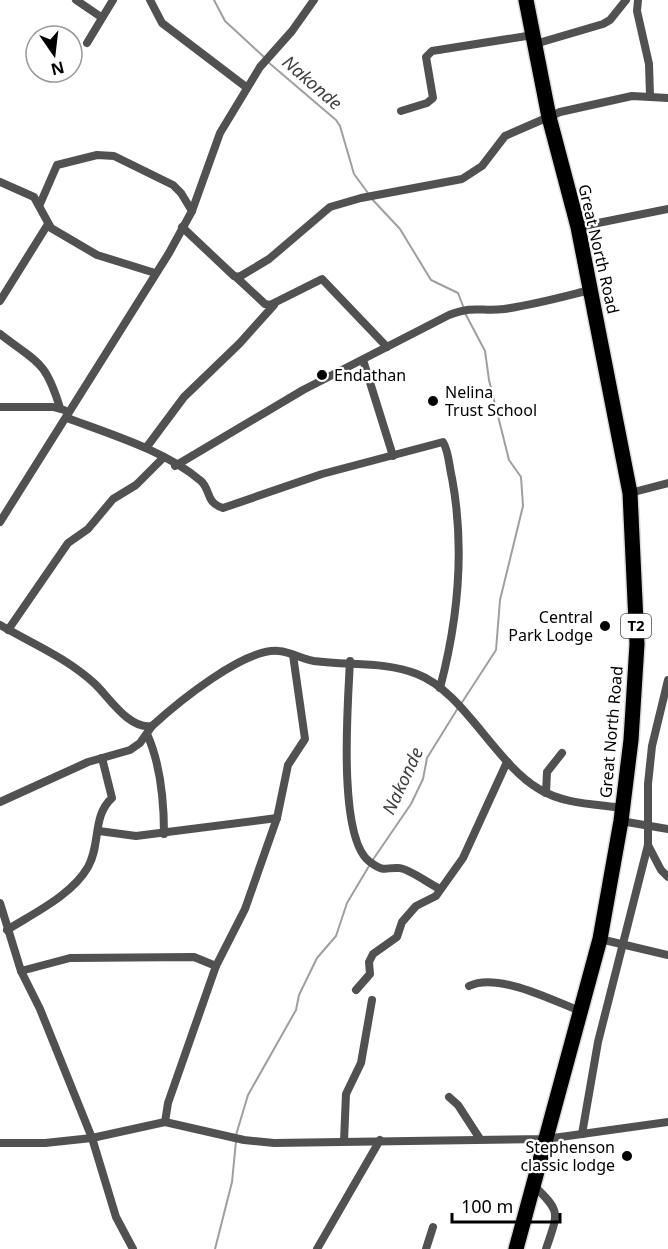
<svg xmlns="http://www.w3.org/2000/svg" width="668" height="1249" viewBox="0 0 668 1249" font-family="'Noto Sans',sans-serif">
  <style>
    .lines { fill: none; stroke-linecap: round; stroke-linejoin: round }
    .stream { stroke: #9f9f9f; stroke-width: 2 }
    .trunk-casing { stroke: #dbdbdb; stroke-width: 18 }
    .minor { stroke: #515151; stroke-width: 8 }
    .trunk { stroke: #000; stroke-width: 15 }
    .poi-dot { fill: #000; stroke: #fff; stroke-width: 2 }
    .labels { text-anchor: middle; stroke-width: 4.5; stroke-linejoin: round; paint-order: stroke }
    .shield { fill: #fff; stroke: #4c4c4c; stroke-width: 1.5 }
    .shield-label { font-size: 15px; font-weight: bold; fill: #000 }
    .street-label { font-size: 16px; fill: #000; stroke: #fff }
    .poi-label { font-size: 16px; fill: #000; stroke: #fff; text-anchor: start }
    .water-label { font-size: 18px; font-style: italic; fill: #404040; stroke: #fff }
  </style>
  <rect width="100%" height="100%" fill="#fff"/>
  <g class="lines">
    <g class="stream">
      <path d="M214 0 225 21 264 57"/>
      <path d="M268 62 336 120 340 126 354 174 368 193"/>
      <path d="M371 198 400 229 431 280 458 293 463 306"/>
      <path d="M461 704 496 650 500 600 523 506 521 477 509 460 489 380 485 351 465 313"/>
      <path d="M372 861 411 804 423 779 427 758 458 708"/>
      <path d="M236 1135 248 1095 296 1010 299 995 317 958 336 936 347 903 369 866"/>
      <path d="M215 1249 232 1182 236 1141"/>
    </g>
    <g class="trunk-casing">
      <path id="trunk" d="M516 1249 600 939 621 821 631 740 637 644 630 493 578 227 549 117 526 0"/>
    </g>
    <g class="minor">
      <path d="M76 0 101 17"/>
      <path d="M150 0 162 23 246 87"/>
      <path d="M638 0 637 11 649 64 650 96"/>
      <path d="M87 43 113 0"/>
      <path d="M535 44 603 24 610 20 626 0"/>
      <path d="M401 111 427 103 433 98 426 57 432 51 533 35"/>
      <path d="M0 182 34 197 51 228 97 255 155 273"/>
      <path d="M40 204 57 165 97 155 114 156 173 185 181 193 192 211"/>
      <path d="M182 227 234 276 239 277 269 259 330 207 361 198 462 179 482 166 505 136 560 112 632 96 668 98"/>
      <path d="M578 227 668 209"/>
      <path d="M236 277 265 304 270 305 322 279 387 347"/>
      <path d="M0 301 48 224"/>
      <path d="M0 334C37 363 45 359 60 408"/>
      <path d="M363 360 393 456"/>
      <path d="M0 407H53L64 410"/>
      <path d="M67 418C110 434 166 451 201 481 211 490 205 502 223 508L322 474 443 442C449 452 449 466 452 478 465 548 458 620 440 688"/>
      <path d="M146 448 184 397 240 343 274 305"/>
      <path d="M175 466 303 390 449 315C475 305 481 312 504 309 533 305 562 297 590 290"/>
      <path d="M630 493 668 483"/>
      <path d="M0 522 169 253 192 211 220 133 260 67 292 31 314 0"/>
      <path d="M0 625C33 644 67 658 95 684 109 697 129 730 152 726 176 704 245 647 279 651 291 652 302 659 314 661 349 666 384 661 417 674 463 691 496 764 539 789 563 804 595 804 623 808"/>
      <path d="M8 630 68 543 88 529 113 499 136 485 163 458"/>
      <path d="M350 661C348 701 337 839 370 862 385 873 385 867 399 868 408 868 431 885 440 889"/>
      <path d="M147 734C161 765 164 800 164 834"/>
      <path d="M546 793 547 772 562 753"/>
      <path d="M0 802 88 762 130 750 140 743 152 726"/>
      <path d="M621 821 668 829"/>
      <path d="M99 831 136 836 277 818"/>
      <path d="M648 845 661 870 668 877"/>
      <path d="M0 903 21 971 40 1009 92 1138 116 1217 133 1249"/>
      <path d="M7 930C34 913 72 895 88 867 101 844 92 816 112 798L102 758"/>
      <path d="M600 939 668 955"/>
      <path d="M21 971 70 958 194 957 216 966"/>
      <path d="M469 986C497 972 552 1000 580 1011"/>
      <path d="M356 990 370 974 369 962 373 954 397 937 402 922 416 906 436 896 463 858 507 762"/>
      <path d="M449 1097 458 1105 480 1139"/>
      <path d="M165 1122 168 1103 216 966 245 909 277 818 288 765 305 739 293 655"/>
      <path d="M582 1134 598 1042 648 845V784L652 746 668 680"/>
      <path d="M344 1141 346 1094 361 1063 372 1000"/>
      <path d="M0 1143H45L92 1138 165 1122 244 1140 274 1143 546 1139 668 1122"/>
      <path d="M533 1185C562 1212 558 1213 546 1249"/>
      <path d="M317 1249 380 1140"/>
      <path d="M426 1249 433 1227"/>
    </g>
    <use href="#trunk" class="trunk"/>
  </g>
  <g class="poi-dot">
    <circle cx="322" cy="375" r="6"/>
    <circle cx="433" cy="401" r="6"/>
    <circle cx="605" cy="626" r="6"/>
    <circle cx="627" cy="1156" r="6"/>
  </g>
  <g class="labels">
    <rect class="shield" x="621" y="614" width="30" height="24" rx="4.5"/>
    <g class="shield-label">
      <text x="636" y="631">T2</text>
    </g>
    <g class="street-label">
      <text transform="translate(599 249) rotate(77)" y="6">Great North Road</text>
      <text transform="translate(611 732) rotate(-85)" y="6">Great North Road</text>
    </g>
    <g class="poi-label">
      <text x="334" y="381">Endathan</text>
      <text x="445" y="398">Nelina<tspan x="445" dy="18">Trust School</tspan></text>
      <text x="593" y="623" text-anchor="end">Central<tspan x="593" dy="18">Park Lodge</tspan></text>
      <text x="615" y="1153" text-anchor="end">Stephenson<tspan x="615" dy="18">classic lodge</tspan></text>
    </g>
    <g class="water-label">
      <text transform="translate(312 83) rotate(41)" y="6">Nakonde</text>
      <text transform="translate(403 781) rotate(-65)" y="6">Nakonde</text>
    </g>
  </g>
  <g transform="translate(54 54) rotate(166)"><circle r="28" fill="#ffffff" stroke="#999999" stroke-width="1.5"/>
  <path d="M0-4.5L10 22L0 15L-10 22Z" fill="#000000"/>
  <text y="-9" font-size="16" font-weight="bold" text-anchor="middle" fill="#000000">N</text>
  </g>
  <path d="M452 1213v9h108v-9" fill="none" stroke="#000000" stroke-width="3"/>
  <text x="461" y="1213" font-size="18" fill="#000000" stroke="#ffffff" stroke-width="4.5" paint-order="stroke">100 m</text>
</svg>
